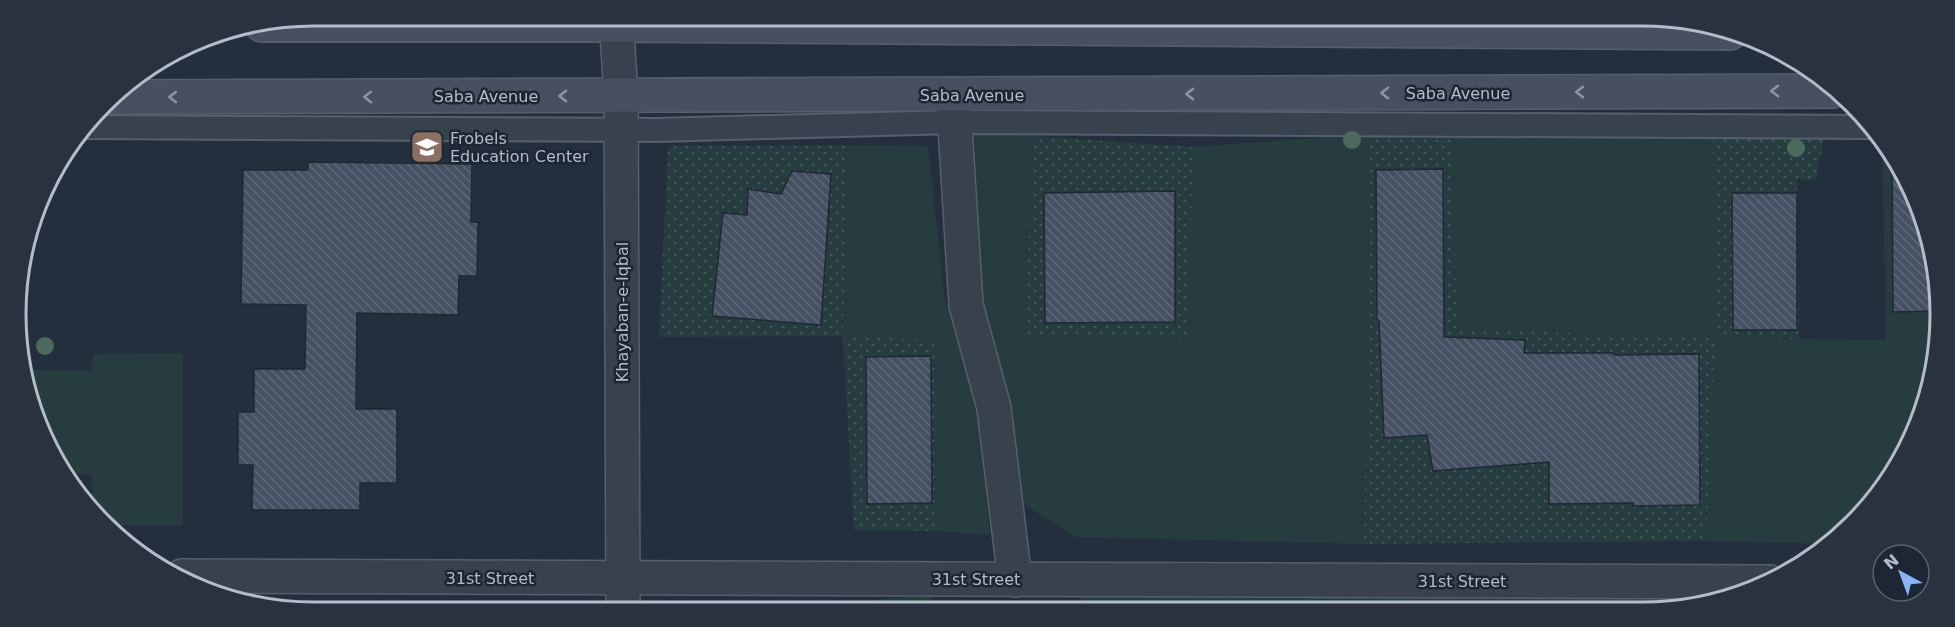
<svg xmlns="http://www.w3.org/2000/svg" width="1955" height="627" viewBox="0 0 1955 627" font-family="'DejaVu Sans',sans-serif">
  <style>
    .grass { fill: #263c3f }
    .garden { fill: url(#garden-dots) }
    .building { fill: url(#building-back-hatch); stroke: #1f2835; stroke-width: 1.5 }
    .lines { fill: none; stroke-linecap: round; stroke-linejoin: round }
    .service-casing { stroke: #565f6c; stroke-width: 26 }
    .minor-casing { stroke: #565f6c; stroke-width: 36 }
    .tertiary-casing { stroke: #565f6c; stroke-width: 36 }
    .secondary-casing { stroke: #565f6c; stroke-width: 36 }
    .service { stroke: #38414e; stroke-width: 22 }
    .minor { stroke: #38414e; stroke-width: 33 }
    .tertiary { stroke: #38414e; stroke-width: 33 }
    .secondary { stroke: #465061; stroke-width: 33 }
    .tree { fill: #4b6a5d }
    .oneway { stroke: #8e96a5 }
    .labels { text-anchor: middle; stroke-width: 5; stroke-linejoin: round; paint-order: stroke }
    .street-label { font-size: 16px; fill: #b4bcc9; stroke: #1d2633 }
    .poi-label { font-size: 16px; fill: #b4bcc9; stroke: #1d2633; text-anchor: start }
    .rim { fill: none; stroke: #b4bcc9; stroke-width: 3 }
  </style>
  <defs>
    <pattern id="garden-dots" width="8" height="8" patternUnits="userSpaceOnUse" patternTransform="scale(1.5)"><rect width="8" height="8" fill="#263c3f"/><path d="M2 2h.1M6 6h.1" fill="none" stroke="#435659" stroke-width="1.8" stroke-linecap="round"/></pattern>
    <pattern id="building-back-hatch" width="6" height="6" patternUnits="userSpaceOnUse" patternTransform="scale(1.5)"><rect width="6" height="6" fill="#455162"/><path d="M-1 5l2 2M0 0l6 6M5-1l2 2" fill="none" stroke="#5d6877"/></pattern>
  </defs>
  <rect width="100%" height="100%" fill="#242f3e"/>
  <g class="grass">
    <path d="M1451 130 1713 131 1715 338 1886 340 1882 140 1890 148 1934 256V372L1900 462 1839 538 1829 544 1706 541 1714 338 1457 329Z"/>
    <path d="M974 131 1033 136 1025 334 1188 339 1193 147 1370 134 1364 544 1075 537 1022 503 1012 408 983 318Z"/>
    <path d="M848 145 928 146 945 300 973 373 990 535 938 531 937 340 843 336Z"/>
    <path d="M183 353V525H111L93 507 92 475 63 473 25 390 24 370 92 371 93 354Z"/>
    <path d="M1085 592 1191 594V608H1076Z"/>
    <path d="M932 595 934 608H860V601Z"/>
    <path d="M1717 596V598L1681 609H1383V597Z"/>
  </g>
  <g class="garden">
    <path d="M1826 128 1816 180 1797 179 1799 339 1715 338 1706 541 1364 544 1370 134 1451 130 1457 329 1714 338 1713 131Z"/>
    <path d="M1033 136 1193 147 1188 339 1025 334Z"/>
    <path d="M848 145 843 336 937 340 938 531 854 530 843 336 659 337 668 146Z"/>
    <path d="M1191 594 1383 597V609L1191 608Z"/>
    <path d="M860 601V608L663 607V605Z"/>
  </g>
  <g class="building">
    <path d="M1893 155 1934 256V311L1893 312 1892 156Z"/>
    <path d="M308 162 472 164 471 222H478L477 276H459L458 315 357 313 356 409H397V483H360V510H252L253 465H238V412H254V369H305L306 305 241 304 243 170H308Z"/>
    <path d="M1443 169 1444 337 1525 340 1524 353H1614V355L1699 354 1700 505 1633 506V503L1549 504V462L1433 471 1427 435 1384 438 1379 321H1377L1376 170Z"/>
    <path d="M792 171 831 174 821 325 712 316 723 213 747 215 748 189 781 194Z"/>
    <path d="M1175 191V322L1045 323 1044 193Z"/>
    <path d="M1732 193H1797V330H1733Z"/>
    <path d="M931 356 932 503 867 504 866 357Z"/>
  </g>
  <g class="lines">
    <g class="service-casing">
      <path id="service" d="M88 127 657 130 954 122 1869 127"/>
    </g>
    <g class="minor-casing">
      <g id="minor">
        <path d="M953 95 966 305 994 408 1015 580"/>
        <path d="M182 576 1770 582"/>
      </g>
    </g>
    <g class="tertiary-casing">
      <path id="tertiary" d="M616 16 621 96 623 607"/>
    </g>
    <g class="secondary-casing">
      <g id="secondary">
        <path d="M262 25H616L1730 33"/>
        <path d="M111 97 1833 91"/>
      </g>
    </g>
    <use href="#service" class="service"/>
    <use href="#minor" class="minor"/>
    <use href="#tertiary" class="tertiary"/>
    <use href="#secondary" class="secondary"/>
  </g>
  <g class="tree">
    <circle cx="1352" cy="140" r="9"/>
    <circle cx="1796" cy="148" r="9"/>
    <circle cx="45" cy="346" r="9"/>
  </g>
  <defs><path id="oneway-chevron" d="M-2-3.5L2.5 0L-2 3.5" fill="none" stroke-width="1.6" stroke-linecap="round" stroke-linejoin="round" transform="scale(1.5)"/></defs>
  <g class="oneway">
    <use href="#oneway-chevron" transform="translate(1775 91) rotate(180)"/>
    <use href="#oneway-chevron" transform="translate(1580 92) rotate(180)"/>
    <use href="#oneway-chevron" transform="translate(1385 93) rotate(180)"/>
    <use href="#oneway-chevron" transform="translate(1190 94) rotate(180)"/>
    <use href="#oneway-chevron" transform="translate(563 96) rotate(180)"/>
    <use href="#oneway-chevron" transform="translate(173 97) rotate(180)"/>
    <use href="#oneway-chevron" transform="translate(368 97) rotate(180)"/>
  </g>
  <defs>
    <g id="school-square" transform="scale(1.725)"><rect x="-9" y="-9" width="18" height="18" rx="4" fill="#8d6e63" stroke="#1d2633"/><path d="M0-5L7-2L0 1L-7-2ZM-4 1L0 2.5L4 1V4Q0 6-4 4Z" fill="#fff"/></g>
  </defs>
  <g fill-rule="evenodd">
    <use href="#school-square" x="427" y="147"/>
  </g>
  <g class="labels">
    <g class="street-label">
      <text x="1458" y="99">Saba Avenue</text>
      <text x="972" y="101">Saba Avenue</text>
      <text x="486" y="102">Saba Avenue</text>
      <text transform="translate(622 312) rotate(-90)" y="6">Khayaban-e-Iqbal</text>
      <text x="490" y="584">31st Street</text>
      <text x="976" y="585">31st Street</text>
      <text x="1462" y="587">31st Street</text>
    </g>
    <g class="poi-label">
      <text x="450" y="144">Frobels<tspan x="450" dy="18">Education Center</tspan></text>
    </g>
  </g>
  <path d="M0 0H1955V627H0ZM314 26H1642A288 288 0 0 1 1930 314V314A288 288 0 0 1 1642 602H314A288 288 0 0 1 26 314V314A288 288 0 0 1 314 26Z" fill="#29323f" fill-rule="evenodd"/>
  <path class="rim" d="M314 26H1642A288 288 0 0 1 1930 314V314A288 288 0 0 1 1642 602H314A288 288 0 0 1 26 314V314A288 288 0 0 1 314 26Z"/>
  <g transform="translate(1901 573) rotate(319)"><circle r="28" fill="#1d2633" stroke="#59626f" stroke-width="1.5"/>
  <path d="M0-4.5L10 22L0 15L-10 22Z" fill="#8ab4f8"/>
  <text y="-9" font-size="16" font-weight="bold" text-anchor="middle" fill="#b4bcc9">N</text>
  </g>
</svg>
